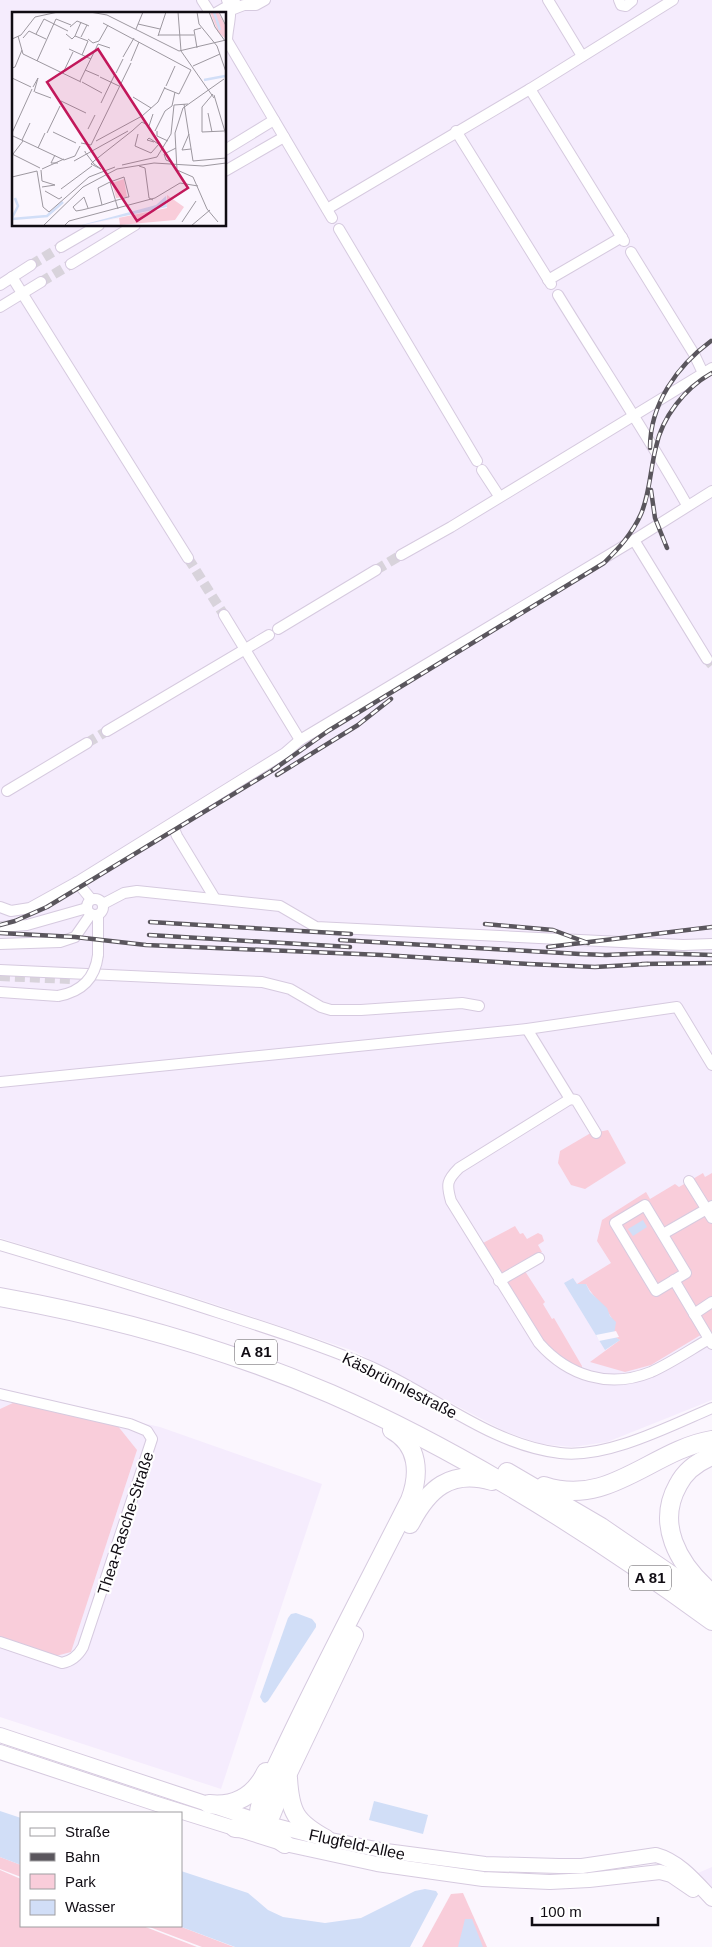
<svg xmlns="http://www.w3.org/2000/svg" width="712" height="1947" viewBox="0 0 712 1947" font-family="Arial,sans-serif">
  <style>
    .built { fill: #f5ecfd; fill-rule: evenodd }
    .green { fill: #f9cdda }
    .water { fill: #d1def7 }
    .pier { fill: #fbf6fe }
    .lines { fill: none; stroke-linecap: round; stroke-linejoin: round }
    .minor-tunnel { stroke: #d8d3db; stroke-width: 10; stroke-dasharray: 10 5; stroke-linecap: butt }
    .minor-casing { stroke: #d6cadf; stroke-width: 12 }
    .secondary-casing { stroke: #d6cadf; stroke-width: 16 }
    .motorway-casing { stroke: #d6cadf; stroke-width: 20 }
    .minor { stroke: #fff; stroke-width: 10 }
    .secondary { stroke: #fff; stroke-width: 14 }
    .motorway { stroke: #fff; stroke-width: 18 }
    .rail-casing { stroke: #5a565d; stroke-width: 4.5 }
    .rail { stroke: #fff; stroke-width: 2.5; stroke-dasharray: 8; stroke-linecap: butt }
    .minor-bridge-casing { stroke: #d6cadf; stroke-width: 12; stroke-linecap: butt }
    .minor-bridge { stroke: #fff; stroke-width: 10 }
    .labels { text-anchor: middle; stroke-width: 4.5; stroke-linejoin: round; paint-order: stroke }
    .shield { fill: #fff; stroke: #58555a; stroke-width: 1 }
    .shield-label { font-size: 15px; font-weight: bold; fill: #100c13 }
    .street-label { font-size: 16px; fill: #100c13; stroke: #fff }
    .inset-river { fill: none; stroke: #d1def7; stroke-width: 2.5 }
    .inset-road { fill: none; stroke: #9d98a0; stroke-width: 1 }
    .view { fill: #c2185b; fill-opacity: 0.15; stroke: #c2185b; stroke-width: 2.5 }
    .inset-edge { fill: none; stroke: #100c13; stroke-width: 2.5 }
  </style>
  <rect width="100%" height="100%" fill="#fbf6fe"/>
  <g class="built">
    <path d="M0 0H712V1400L607 1442 573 1447 541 1444 504 1431 354 1351 208 1302 0 1238ZM14 14H225V225H14Z"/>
    <path d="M0 1391 160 1427 322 1484 221 1789 0 1717Z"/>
    <path d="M712 1867V1888L698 1873Z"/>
  </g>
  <g class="green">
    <path d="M608 1130 626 1163 585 1189 571 1185 558 1163 560 1151 589 1134Z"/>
    <path d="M703 1173 705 1177 712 1173V1334L709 1330 651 1365 625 1372 590 1362 620 1340 616 1338 613 1330 615 1327C611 1309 594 1300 586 1284H577L611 1263 597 1241 602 1220 646 1192 650 1199 675 1184 679 1187Z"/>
    <path d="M515 1226 520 1234 523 1233 527 1239 538 1233 542 1235 544 1241 538 1245 542 1252 521 1265 545 1302 543 1304 552 1319 554 1318 582 1366V1370L562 1360 545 1346 481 1244Z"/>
    <path d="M15 1402 117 1425 137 1450 71 1652 56 1656 0 1637V1409Z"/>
    <path d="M0 1857 21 1865V1877L0 1869Z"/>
    <path d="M0 1870 21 1879V1926H143L197 1947H0Z"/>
    <path d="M463 1893 487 1947H422L451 1894Z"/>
    <path d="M147 1926H179L234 1947H202Z"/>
  </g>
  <g class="water">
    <path d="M643 1220 647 1227 633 1236 628 1229Z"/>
    <path d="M573 1278 577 1284H586L590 1292 607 1308 610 1316 616 1322C615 1330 612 1336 620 1340L605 1350 564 1283Z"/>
    <path d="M296 1613 312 1619 316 1624V1627L268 1701 265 1703 263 1702 260 1697 288 1618 291 1614Z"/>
    <path d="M374 1801 428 1815 423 1834 369 1820Z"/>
    <path d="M0 1811 21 1818V1865L0 1857Z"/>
    <path d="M181 1871 248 1893 268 1910 283 1917 325 1923 361 1918 415 1891 425 1889 436 1891 438 1894 410 1947H235L179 1926H181Z"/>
    <path d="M465 1919H472L483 1947H458Z"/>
  </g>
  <path class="pier" d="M616 1331 619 1337 599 1341 596 1335Z"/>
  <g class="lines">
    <g class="minor-tunnel">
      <path d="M31 265 61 247"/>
      <path d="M41 282 71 264"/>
      <path d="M188 558 224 615"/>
      <path d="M376 570 401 555"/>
      <path d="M707 659 712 665"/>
      <path d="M87 743 107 731"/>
      <path d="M0 976 70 979"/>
    </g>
    <g class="minor-casing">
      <g id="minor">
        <path d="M202 0 211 14"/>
        <path d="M548 0 582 56"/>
        <path d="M619 0 621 5 626 6 632 1"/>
        <path d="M231 10 244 5H256L265 0"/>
        <path d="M214 14 235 2"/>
        <path d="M225 37 332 218"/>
        <path d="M227 41C227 27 234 12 227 0"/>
        <path d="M530 89 624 241"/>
        <path d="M456 131 551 284"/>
        <path d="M225 150 274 120"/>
        <path d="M225 171 284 137"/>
        <path d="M327 209 530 89 673 0"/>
        <path d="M339 229 477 461"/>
        <path d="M61 247 99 225"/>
        <path d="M631 252 694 354 703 373"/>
        <path d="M71 264 135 225"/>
        <path d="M12 277 188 558"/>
        <path d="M548 280 622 237"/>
        <path d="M0 285 31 265"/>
        <path d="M558 295C601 365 647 434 687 505"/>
        <path d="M0 307 41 282"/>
        <path d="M482 470 499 496"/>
        <path d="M634 540 707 659"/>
        <path d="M401 555 451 527 712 368"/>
        <path d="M224 615 300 740"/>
        <path d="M278 629 376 570"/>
        <path d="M107 731 269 635"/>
        <path d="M7 791 87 743"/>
        <path d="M172 824 177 836 214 897"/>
        <path d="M77 882 91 899"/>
        <circle cx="95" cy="907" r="8"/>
        <path d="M103 904 124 893 137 891 280 906 316 927 683 945 712 944"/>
        <path d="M0 907 11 911 30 908 77 882 285 753 300 740 634 540 712 491"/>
        <path d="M98 915V955"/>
        <path d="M0 927 27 925 87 908"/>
        <path d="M0 944 60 942 75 937 91 914"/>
        <path d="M0 970 262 982 290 989 321 1007 331 1010H361L462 1003 479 1006"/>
        <path d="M0 992 58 996"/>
        <path d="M527 1029 570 1099 576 1100 596 1133"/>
        <path d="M0 1082 527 1029 677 1007 712 1065"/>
        <path d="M570 1099 459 1168C447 1180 446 1184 451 1201L539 1343C568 1376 609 1389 651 1372 671 1363 690 1350 709 1339"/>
        <path d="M689 1181 712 1218"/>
        <path d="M645 1205 686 1273 656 1291 615 1223Z"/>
        <path d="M663 1234 712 1206"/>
        <path d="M0 1245C61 1263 122 1282 183 1301 244 1321 307 1340 367 1365 430 1392 490 1445 560 1453 606 1459 670 1426 712 1408"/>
        <path d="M674 1280 712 1344"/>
        <path d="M499 1281 539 1258"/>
        <path d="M694 1314 712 1302"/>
        <path d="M0 1394 130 1424 147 1431 152 1439 83 1647C78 1656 72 1661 62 1663L0 1642"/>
      </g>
    </g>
    <g class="secondary-casing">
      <g id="secondary">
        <path d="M0 1735 265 1823 326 1839 386 1851 485 1864 559 1866H582L656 1855C679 1861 696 1882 712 1899"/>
        <path d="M0 1752 157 1804 285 1844 377 1864 483 1879 550 1882 589 1880 660 1872 671 1875 693 1890"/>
      </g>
    </g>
    <g class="motorway-casing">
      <g id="motorway">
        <path d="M0 1297C113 1317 225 1348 331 1394 466 1453 593 1534 712 1621"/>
        <path d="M507 1472 601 1527 712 1603"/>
        <path d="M544 1486C609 1508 652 1450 712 1440"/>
        <path d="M410 1524C428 1489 450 1469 492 1481"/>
        <path d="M708 1590C678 1563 656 1524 678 1485 685 1471 697 1462 712 1456"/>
        <path d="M288 1778C290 1812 295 1822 326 1839"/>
        <path d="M209 1804C235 1807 255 1795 266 1772"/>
        <path d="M235 1828 254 1829 260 1826 271 1815 288 1773 354 1635"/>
        <path d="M285 1844C277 1839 260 1823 259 1812 259 1800 282 1755 288 1742 327 1660 369 1581 410 1500 420 1474 419 1445 392 1430"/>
      </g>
    </g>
    <use href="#minor" class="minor"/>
    <use href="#secondary" class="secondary"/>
    <use href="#motorway" class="motorway"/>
    <g class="rail-casing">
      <g id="rail">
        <path d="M650 448C650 404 677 366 711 341"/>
        <path d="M651 490 655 518 667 548"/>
        <path d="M273 770 328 731 604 563C619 548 632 534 641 514 650 493 650 470 656 447 662 417 685 388 712 373"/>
        <path d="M277 775 358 725 391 699"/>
        <path d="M150 922 351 934"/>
        <path d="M485 924 553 930 588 943"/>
        <path d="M0 925 15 921 47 907 278 767"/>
        <path d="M0 933 75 937 146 945 382 955 529 964 595 967 648 964"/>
        <path d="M149 935 350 947"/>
        <path d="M340 940 580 954 606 955 651 953 712 955"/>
        <path d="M548 947 712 927"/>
        <path d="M642 964 712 963"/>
      </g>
    </g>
    <use href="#rail" class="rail"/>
    <g class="minor-bridge-casing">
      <path id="minor-bridge" d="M58 996C81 992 95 979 98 955"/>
    </g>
    <use href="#minor-bridge" class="minor-bridge"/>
  </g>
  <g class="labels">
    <g class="shield">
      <rect x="235" y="1339.5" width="42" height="25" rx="4"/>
      <rect x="629" y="1565.5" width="42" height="25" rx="4"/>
    </g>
    <g class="shield-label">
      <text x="256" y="1357">A 81</text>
      <text x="650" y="1583">A 81</text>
    </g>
    <g class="street-label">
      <text transform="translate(400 1385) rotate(27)" y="6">Käsbrünnlestraße</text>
      <text transform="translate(125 1523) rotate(-72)" y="6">Thea-Rasche-Straße</text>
      <text transform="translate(357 1844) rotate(12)" y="6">Flugfeld-Allee</text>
    </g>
  </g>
  <g transform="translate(12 12)">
    <rect width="214" height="214" fill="#fbf6fe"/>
    <path d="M198 0H206L214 15V27L206 20ZM112 167 115 185 104 186 100 171ZM155 183 172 195 163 208 108 213 107 206 67 214 155 196Z" fill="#f9cdda"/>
    <path d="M154 184 155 195 66 214 144 193Z" fill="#d1def7"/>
    <path class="inset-river" d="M202 0 208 18M192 68 213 64M0 206 6 194 3 186M0 207 35 204 51 190"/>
    <path class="inset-road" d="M78 0 95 3 167 39 214 28M166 0 169 39M185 0 187 12 205 34 214 60M197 0 203 15 213 29M207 0 214 14M91 11 179 58M126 12 148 17M58 15 65 9 75 13M124 17 131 0M24 22 32 7 56 19M54 22 60 27 63 24 76 29 70 43M146 23H182M6 24 11 42 69 70M63 24 69 10M146 24 154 0M69 25 75 13 77 14M11 26 17 19 34 27M0 27 9 23 23 5 46 0M76 27 81 31 87 29 96 13M185 36 182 18 189 16M57 37 79 47M169 39 202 86M111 45 122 26M25 49 44 7 59 13M119 49 127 30M181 54 208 42M0 56 3 55 10 38M73 58 87 64M51 61 61 40M104 61 111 47M88 65 107 74M0 66 19 75M68 69 86 32 98 36M70 70 90 81M154 74 163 54M21 75 26 66 22 80M152 76 167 82 179 58M23 80 39 86M201 82 190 95V120L212 119M202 83 214 123M121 85 139 96M49 89 74 101M89 91 103 62M172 92 181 149 214 146M196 101 200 120M76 117 83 103M143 119 153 99 160 94 163 80M145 119V124L156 129M41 120 64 131M0 121 20 77M35 121 48 94M126 122 123 134 139 141 147 132M177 122 170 138 179 137M1 124 52 148 63 144 68 134M10 128 18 111M84 129 130 104 146 90 153 75M142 130 135 128 137 126 148 133M69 131 79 133 119 51M26 136 33 121M73 139V140L82 152 89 157 79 152 82 149 92 141 120 119 130 110 137 114 141 102M0 142 28 156M1 142 11 129M43 143 39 151H46M62 149 116 119M159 150 154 148 152 142 164 136M110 153 145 145 159 122 162 93 176 92M127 154 133 156 137 186 141 188M30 157 52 147M29 158 30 169 43 173 30 175M0 165 25 159 31 195 37 200 77 165 103 155M49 177 80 154M33 179 47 187 50 185M90 193 86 176 98 170 106 197M76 196 72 185 61 195 64 199 70 198 90 193 102 189 116 185H117L112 165 98 170M170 210 184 189M206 210 195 197 181 165 165 158 163 121 171 96 212 67M31 214 71 175 105 157 142 151 191 154 214 151M52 214 57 209 143 186 168 171 186 174M179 214 198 198"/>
    <path class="view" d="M86 37 176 176 125 209 35 70Z"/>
    <rect width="214" height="214" class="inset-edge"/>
  </g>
  <rect x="20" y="1812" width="162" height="115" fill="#ffffff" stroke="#9f9ea1"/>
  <rect x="30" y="1828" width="25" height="8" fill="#ffffff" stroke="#9f9ea1"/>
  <text x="65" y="1837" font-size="15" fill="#100c13">Straße</text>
  <rect x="30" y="1853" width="25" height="8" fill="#5a565d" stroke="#9f9ea1"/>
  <text x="65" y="1862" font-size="15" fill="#100c13">Bahn</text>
  <rect x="30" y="1874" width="25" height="15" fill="#f9cdda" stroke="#9f9ea1"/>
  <text x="65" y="1887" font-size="15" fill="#100c13">Park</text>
  <rect x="30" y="1900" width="25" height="15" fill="#d1def7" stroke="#9f9ea1"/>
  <text x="65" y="1912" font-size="15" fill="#100c13">Wasser</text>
  <path d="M532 1917v8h126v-8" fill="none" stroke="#100c13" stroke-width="2.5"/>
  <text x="540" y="1917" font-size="15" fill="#100c13" stroke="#ffffff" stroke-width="4" paint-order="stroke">100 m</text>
</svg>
